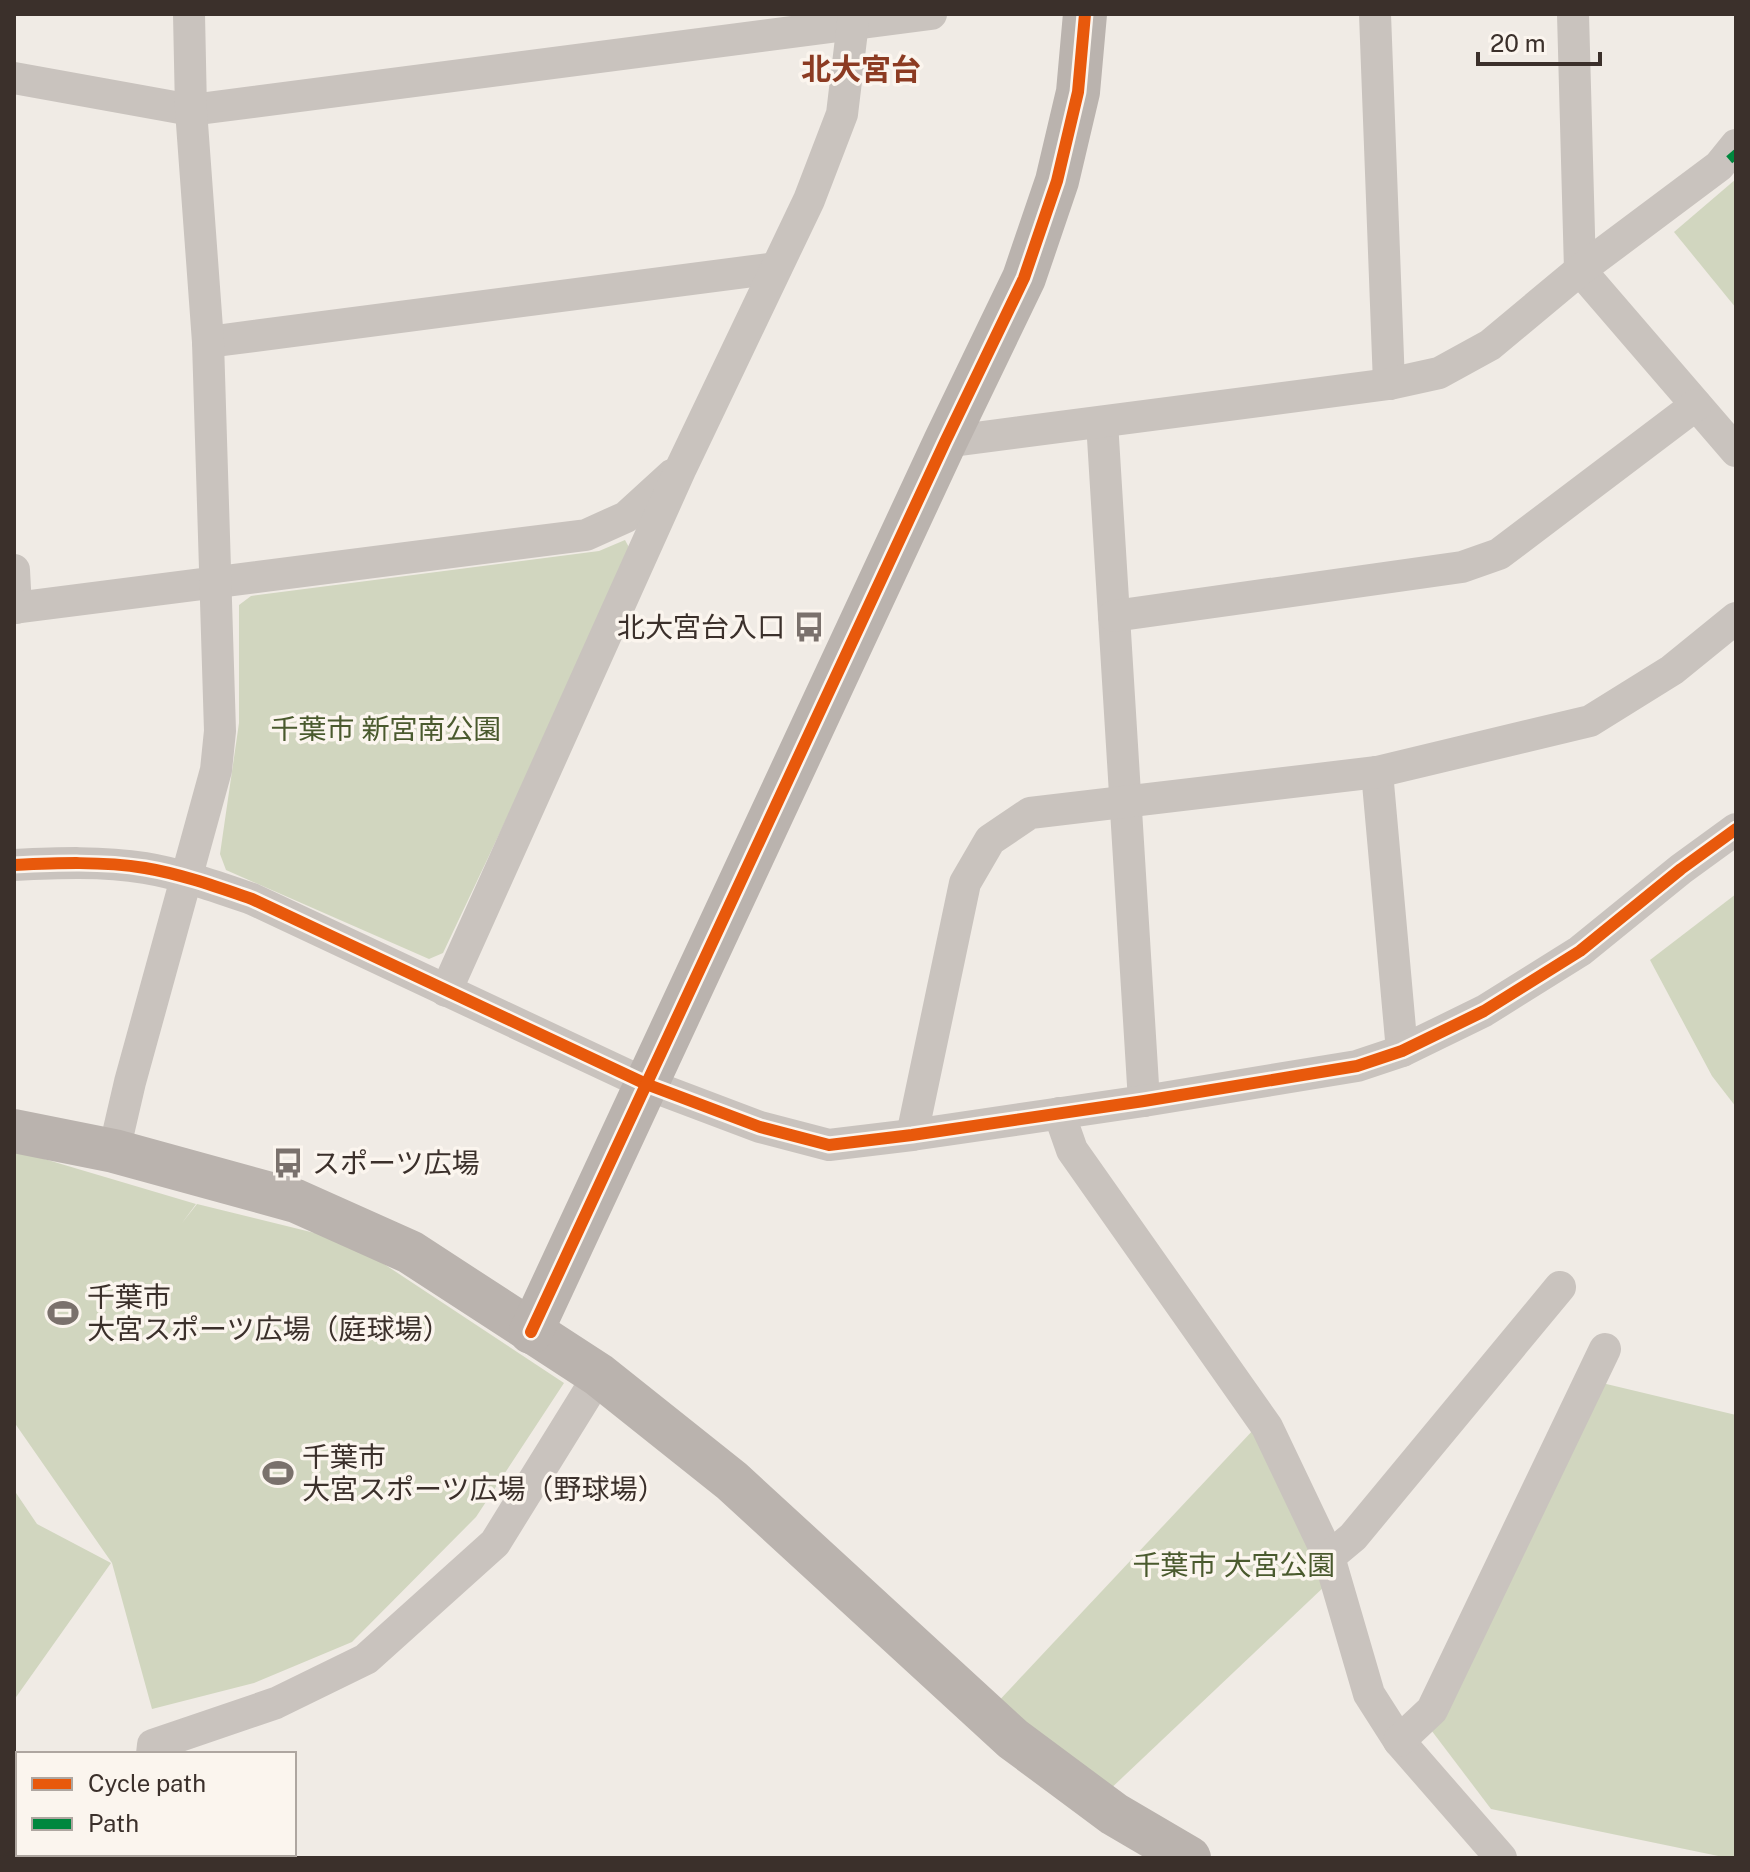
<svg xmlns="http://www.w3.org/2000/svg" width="1750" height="1872" viewBox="0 0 1750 1872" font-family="'Public Sans','Noto Sans JP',sans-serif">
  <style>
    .green { fill: #d1d6bf }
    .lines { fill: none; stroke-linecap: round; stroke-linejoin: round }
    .street { stroke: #c9c3be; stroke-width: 32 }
    .secondary { stroke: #bab3ae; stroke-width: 44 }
    .quiet { stroke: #00873e; stroke-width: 10; stroke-dasharray: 20 10; stroke-linecap: butt }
    .cycleway-casing { stroke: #fbf5ee; stroke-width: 17 }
    .cycleway { stroke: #e8590c; stroke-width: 12 }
    .labels { text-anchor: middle; stroke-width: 7; stroke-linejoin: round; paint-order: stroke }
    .poi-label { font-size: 28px; fill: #3b302b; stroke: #fbf5ee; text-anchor: start }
    .park-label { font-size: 28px; fill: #4a5a2e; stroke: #fbf5ee }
    .neighbourhood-label { font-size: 30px; font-weight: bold; fill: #8c3b22; stroke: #fbf5ee }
  </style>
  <rect width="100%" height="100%" fill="#f0ebe5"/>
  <g class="green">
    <path d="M1736 179V308L1674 232Z"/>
    <path d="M625 540 632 553 443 953 429 959 226 870 220 854 239 723V605L251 596 599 551Z"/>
    <path d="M1736 894V1107L1712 1076 1650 960Z"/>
    <path d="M14 1150 196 1204 182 1223 197 1204 327 1236 381 1262 564 1383 476 1517 352 1642 254 1683 152 1709 112 1563 14 1422Z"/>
    <path d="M1598 1382 1736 1415 1735 1858H1728L1491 1809 1422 1718Z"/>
    <path d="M1255 1428 1327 1584 1105 1794 993 1707Z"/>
    <path d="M14 1490 37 1524 111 1563 14 1700Z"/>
  </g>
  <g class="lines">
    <g class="street">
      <path d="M1375 14 1389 384"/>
      <path d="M1573 14 1580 270 1736 451"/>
      <path d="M14 78 191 110 931 14"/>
      <path d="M208 342 776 268"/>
      <path d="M1102 422 1144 1101"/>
      <path d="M945 442 1389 384 1439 373 1490 345 1580 270 1719 166 1736 145"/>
      <path d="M14 570 16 608"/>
      <path d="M14 608 586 535 626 517 672 475"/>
      <path d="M1114 616 1462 567 1499 554 1696 405"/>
      <path d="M1377 772 1402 1051"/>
      <path d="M14 865C57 863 102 861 145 868 181 874 217 887 252 899L646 1084 760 1127 829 1145 912 1135 1144 1101 1357 1066 1402 1051 1484 1011 1580 951 1681 869 1736 829"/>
      <path d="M446 991 681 468 809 200 842 114 854 14"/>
      <path d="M1059 1113 1072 1150 1267 1427 1329 1557 1369 1694 1399 1741 1501 1858"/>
      <path d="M912 1135 965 883 990 840 1030 813 1377 772 1590 721 1672 670 1736 618"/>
      <path d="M114 1151 130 1082 216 770 220 731 208 342 191 110 189 14"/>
      <path d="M1329 1557 1353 1537 1560 1287"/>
      <path d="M1399 1741 1432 1710 1605 1349"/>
      <path d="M152 1754 153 1745 276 1703 366 1659 495 1543 599 1375"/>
      <path d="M142 1854 143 1858"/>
    </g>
    <g class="secondary">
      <path d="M14 1131 114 1151 296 1201 410 1252 599 1375 732 1481 1013 1739 1114 1814 1189 1858"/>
      <path d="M531 1332 945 442 1024 278 1057 181 1078 92 1085 14"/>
    </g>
    <path class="quiet" d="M1730 153 1736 160"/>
    <g class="cycleway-casing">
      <g id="cycleway">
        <path d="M14 865C57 863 102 861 145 868 181 874 217 887 252 899L646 1084 760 1127 829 1145 912 1135 1144 1101 1357 1066 1402 1051 1484 1011 1580 951 1681 869 1736 829"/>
        <path d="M531 1332 945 442 1024 278 1057 181 1078 92 1085 14"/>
      </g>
    </g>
    <use href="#cycleway" class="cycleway"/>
  </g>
  <defs>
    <g id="bus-bare" transform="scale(2.4)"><path d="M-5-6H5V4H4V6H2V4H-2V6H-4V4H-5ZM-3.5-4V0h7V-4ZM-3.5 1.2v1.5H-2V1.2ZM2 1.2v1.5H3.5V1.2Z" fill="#7a716c" stroke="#fbf5ee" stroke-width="2.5" paint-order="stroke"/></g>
    <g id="stadium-bare" transform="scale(2.4)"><path d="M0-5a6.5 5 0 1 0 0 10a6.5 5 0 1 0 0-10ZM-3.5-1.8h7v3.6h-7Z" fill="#7a716c" stroke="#fbf5ee" stroke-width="2.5" paint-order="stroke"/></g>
  </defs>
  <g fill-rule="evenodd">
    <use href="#bus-bare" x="809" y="627"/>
    <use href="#bus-bare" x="288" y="1163"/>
    <use href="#stadium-bare" x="63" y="1313"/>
    <use href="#stadium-bare" x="278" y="1473"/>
  </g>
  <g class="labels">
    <g class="poi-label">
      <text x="785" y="637" text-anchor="end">北大宮台入口</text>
      <text x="312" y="1173">スポーツ広場</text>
      <text x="87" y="1307">千葉市<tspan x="87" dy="32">大宮スポーツ広場（庭球場）</tspan></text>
      <text x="302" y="1467">千葉市<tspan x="302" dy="32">大宮スポーツ広場（野球場）</tspan></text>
    </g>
    <g class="park-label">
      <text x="386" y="739">千葉市 新宮南公園</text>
      <text x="1234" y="1575">千葉市 大宮公園</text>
    </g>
    <g class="neighbourhood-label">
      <text x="861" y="80">北大宮台</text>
    </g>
  </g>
  <rect width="1750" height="1872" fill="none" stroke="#3b302b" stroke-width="32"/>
  <rect x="16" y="1752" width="280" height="104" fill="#fbf5ee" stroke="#aea6a0" stroke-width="2"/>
  <rect x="32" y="1778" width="40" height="12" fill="#e8590c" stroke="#aea6a0" stroke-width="2"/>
  <text x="88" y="1792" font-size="24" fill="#3b302b">Cycle path</text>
  <rect x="32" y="1818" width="40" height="12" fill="#00873e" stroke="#aea6a0" stroke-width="2"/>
  <text x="88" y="1832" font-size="24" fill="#3b302b">Path</text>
  <path d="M1478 52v12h122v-12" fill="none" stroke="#3b302b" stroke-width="4"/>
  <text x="1490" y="52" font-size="24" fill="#3b302b" stroke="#fbf5ee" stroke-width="6" paint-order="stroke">20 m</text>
</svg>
